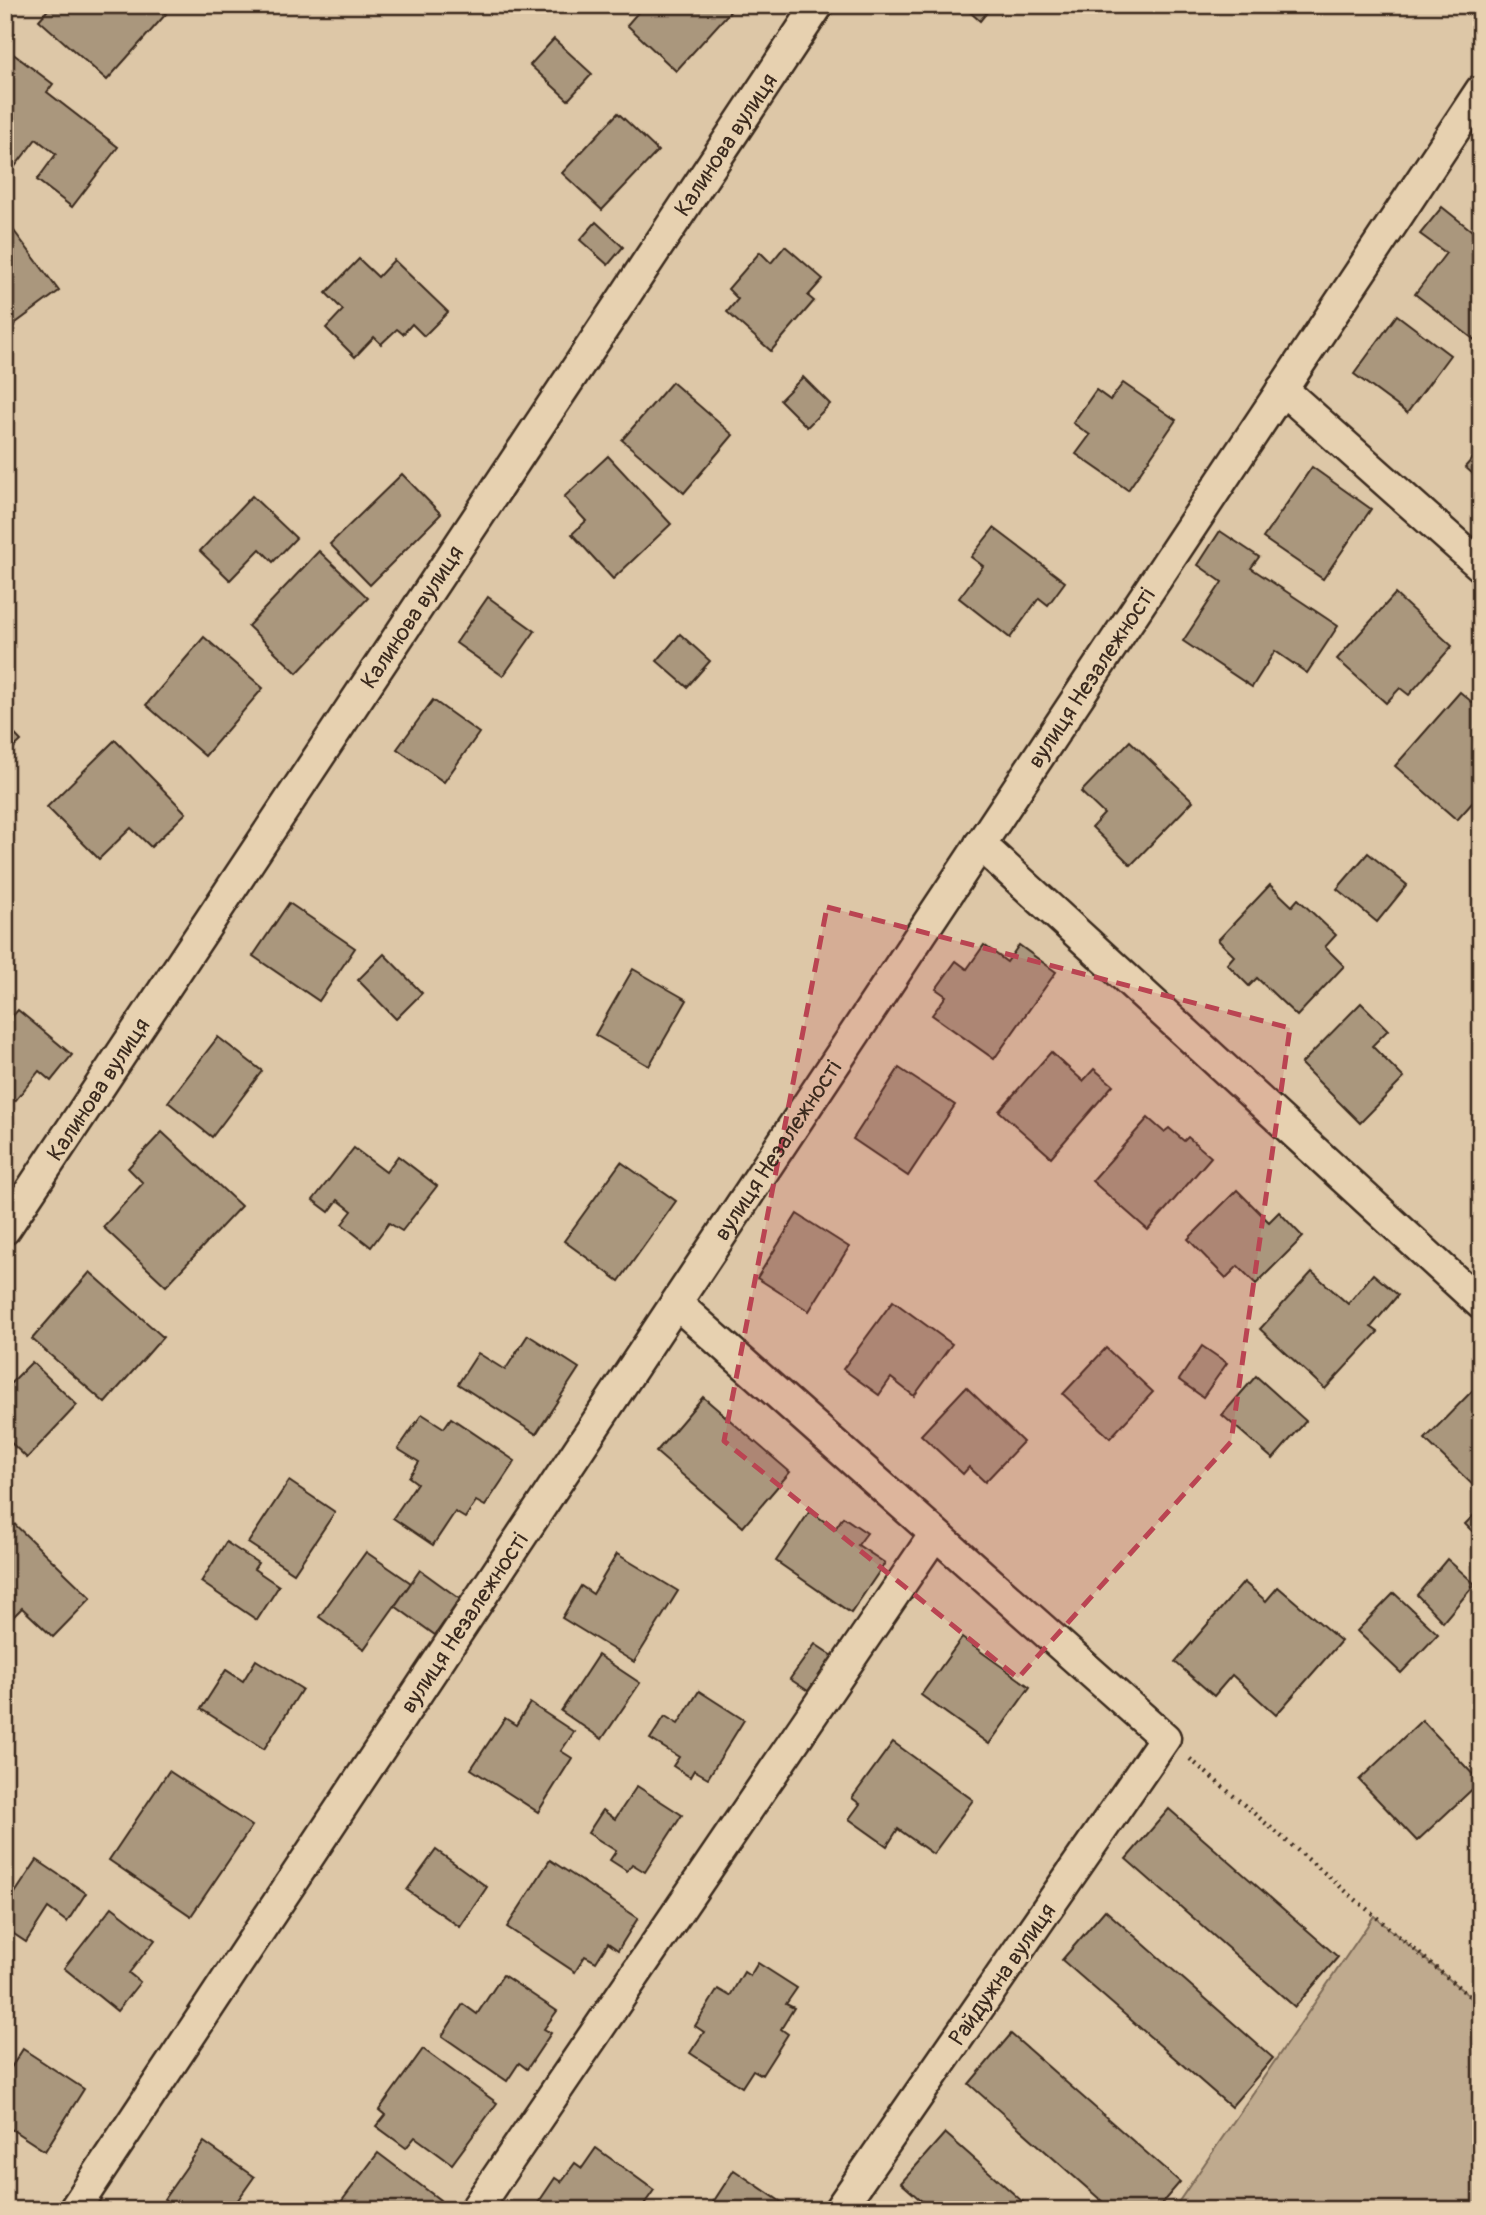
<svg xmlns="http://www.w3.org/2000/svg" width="1486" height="2215" viewBox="0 0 1486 2215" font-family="Pangolin,sans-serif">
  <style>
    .green { fill: #bfaa8e; stroke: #7d6a56; stroke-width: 2 }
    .building { fill: #aa977d; stroke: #3b2a1e; stroke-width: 2 }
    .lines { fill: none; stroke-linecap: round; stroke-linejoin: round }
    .minor-casing { stroke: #3b2a1e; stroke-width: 35 }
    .path { stroke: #3b2a1e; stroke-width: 4.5; stroke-dasharray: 2 5; stroke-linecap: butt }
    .minor { stroke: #e7d1b0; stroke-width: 30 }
    .marked { fill: #ba4452; fill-opacity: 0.2; stroke: #ba4452; stroke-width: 5; stroke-dasharray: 14 9; stroke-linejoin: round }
    .labels { text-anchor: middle; stroke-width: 5; stroke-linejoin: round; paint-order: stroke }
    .street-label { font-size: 23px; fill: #3b2a1e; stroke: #e7d1b0 }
  </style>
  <rect width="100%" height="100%" fill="#ddc7a7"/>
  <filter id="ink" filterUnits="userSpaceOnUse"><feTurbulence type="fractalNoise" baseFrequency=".0143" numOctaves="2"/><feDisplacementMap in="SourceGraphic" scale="14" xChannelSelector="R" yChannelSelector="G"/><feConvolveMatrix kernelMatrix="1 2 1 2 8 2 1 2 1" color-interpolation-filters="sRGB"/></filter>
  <g filter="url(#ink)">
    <path class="green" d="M1374 1916 1481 2006V2210H1173Z"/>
    <g class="building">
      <path d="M52 5H156L166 14 107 80 39 20Z"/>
      <path d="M636 5H736L676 71 627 25 641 9Z"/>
      <path d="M962 5H993L980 21Z"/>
      <path d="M554 39 592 74 568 100 530 65Z"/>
      <path d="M12 53 53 84 47 92 118 147 72 207 37 180 56 154 36 139 7 177 5 176V61Z"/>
      <path d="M618 113 658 151 602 210 562 173Z"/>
      <path d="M1442 207 1481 238V345L1415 294 1446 253 1420 234Z"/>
      <path d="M5 219 59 291 5 331Z"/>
      <path d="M596 222 623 247 608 265 580 240Z"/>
      <path d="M785 246 823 279 808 296 814 301 771 351 727 312 738 299 728 289 760 252 771 263Z"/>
      <path d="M359 259 378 277 394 260 448 312 424 336 412 324 403 334 397 329 381 344 374 337 355 357 326 328 343 310 326 293Z"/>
      <path d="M1397 315 1450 355 1407 413 1354 374Z"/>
      <path d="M803 377 830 404 807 427 780 400Z"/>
      <path d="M672 382 733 435 684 493 622 440Z"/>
      <path d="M1123 383 1176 420 1128 490 1076 454 1090 435 1073 423 1096 390 1110 400Z"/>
      <path d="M1481 449V481L1465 467Z"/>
      <path d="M608 456 671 524 613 579 572 534 586 521 564 497Z"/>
      <path d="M1312 467 1371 509 1323 579 1263 538Z"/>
      <path d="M402 474 441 514 370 585 330 544Z"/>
      <path d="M252 496 296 538 273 562 260 549 230 580 200 551Z"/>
      <path d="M994 528 1065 582 1048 605 1039 598 1010 638 959 598 983 566 971 557Z"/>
      <path d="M1220 531 1259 557 1251 568 1338 626 1307 673 1275 651 1252 687 1183 641 1222 582 1198 565Z"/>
      <path d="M319 551 368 598 297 673 248 626Z"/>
      <path d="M1395 594 1452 646 1409 695 1400 688 1386 703 1337 659Z"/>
      <path d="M488 597 535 631 503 676 456 643Z"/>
      <path d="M680 634 710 661 687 687 657 661Z"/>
      <path d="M204 637 263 688 205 756 146 705Z"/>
      <path d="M1460 692 1479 708 1481 706V793L1457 820 1395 766Z"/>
      <path d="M433 700 479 733 444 782 397 749Z"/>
      <path d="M5 724 21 741 5 756Z"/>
      <path d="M115 740 186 813 151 847 131 828 99 859 47 807Z"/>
      <path d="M1130 741 1193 801 1131 865 1092 827 1104 814 1081 792Z"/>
      <path d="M1368 853 1407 885 1377 922 1337 889Z"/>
      <path d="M1270 885 1292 906 1298 899 1336 935 1325 947 1344 966 1297 1016 1257 978 1249 986 1227 964 1234 956 1218 940Z"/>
      <path d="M289 903 355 948 319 1001 253 956Z"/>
      <path d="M984 945 1007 962 1019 945 1056 972 994 1059 932 1015 946 996 936 989 956 961 967 969Z"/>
      <path d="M384 954 422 993 396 1019 358 980Z"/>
      <path d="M633 969 687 1000 649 1066 595 1035Z"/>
      <path d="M1361 1003 1388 1030 1372 1046 1404 1078 1360 1123 1301 1064Z"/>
      <path d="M18 1010 72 1055 51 1081 39 1071 15 1101 5 1093V1017L9 1020Z"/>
      <path d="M218 1037 262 1071 212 1137 168 1102Z"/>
      <path d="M1051 1052 1083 1081 1094 1069 1113 1085 1051 1157 999 1111Z"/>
      <path d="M899 1068 955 1105 908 1176 853 1139Z"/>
      <path d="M1148 1118 1164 1132 1169 1128 1184 1141 1188 1137 1211 1157 1148 1230 1092 1181Z"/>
      <path d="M162 1132 241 1206 166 1286 103 1227 143 1183 128 1168Z"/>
      <path d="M354 1148 386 1172 398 1156 437 1186 402 1231 389 1223 371 1247 342 1224 352 1211 338 1200 329 1212 313 1200Z"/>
      <path d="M621 1162 676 1201 619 1281 564 1241Z"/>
      <path d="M5 1179 12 1186 5 1193Z"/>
      <path d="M1237 1190 1269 1222 1279 1212 1303 1237 1256 1284 1238 1266 1226 1278 1188 1239Z"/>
      <path d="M797 1214 849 1247 809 1311 757 1278Z"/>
      <path d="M90 1272 163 1337 105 1403 32 1339Z"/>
      <path d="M1312 1272 1348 1304 1373 1274 1398 1295 1371 1327 1378 1332 1325 1389 1260 1329Z"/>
      <path d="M893 1301 952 1344 914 1396 891 1378 879 1395 843 1369Z"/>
      <path d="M528 1335 579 1368 536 1434 458 1384 478 1353 505 1370Z"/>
      <path d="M1202 1346 1227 1363 1203 1397 1179 1380Z"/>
      <path d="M1106 1348 1153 1392 1110 1438 1063 1394Z"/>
      <path d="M32 1362 77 1405 27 1458 5 1437V1389Z"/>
      <path d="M1256 1376 1306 1421 1273 1459 1222 1415Z"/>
      <path d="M966 1387 1023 1442 985 1482 969 1467 963 1474 921 1435Z"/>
      <path d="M1476 1387 1481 1392V1493L1425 1439Z"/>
      <path d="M703 1397 790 1472 743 1527 656 1452Z"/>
      <path d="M422 1414 444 1428 451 1418 515 1461 485 1506 476 1501 465 1518 455 1512 433 1545 393 1518 417 1483 409 1477 419 1462 398 1449Z"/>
      <path d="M289 1481 335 1512 294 1573 248 1543Z"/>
      <path d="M1481 1508V1540L1465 1524Z"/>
      <path d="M810 1511 835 1529 843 1517 867 1533 858 1545 885 1563 851 1613 776 1561Z"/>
      <path d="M5 1515 91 1598 53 1637 22 1608 5 1625Z"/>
      <path d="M226 1542 258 1563 254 1569 279 1586 257 1620 201 1582Z"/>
      <path d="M366 1552 411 1583 364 1649 319 1617Z"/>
      <path d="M617 1554 678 1591 634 1662 562 1618 581 1586 593 1594Z"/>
      <path d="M1447 1559 1475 1584 1443 1622 1417 1595Z"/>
      <path d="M420 1570 460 1599 435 1635 395 1606Z"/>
      <path d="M1244 1582 1266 1601 1278 1587 1341 1641 1276 1715 1232 1675 1214 1696 1175 1662Z"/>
      <path d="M1394 1593 1438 1634 1401 1673 1357 1631Z"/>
      <path d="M962 1638 1030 1687 989 1744 921 1695Z"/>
      <path d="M815 1644 833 1656 808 1691 790 1679Z"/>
      <path d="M598 1655 640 1683 602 1739 561 1711Z"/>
      <path d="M256 1660 302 1689 264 1749 201 1709 226 1670 243 1681Z"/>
      <path d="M699 1691 744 1720 708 1778 694 1770 690 1777 673 1766 679 1757 650 1739 665 1716 678 1724Z"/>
      <path d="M530 1703 574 1732 561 1751 572 1758 538 1812 471 1769 505 1718 516 1725Z"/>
      <path d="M1481 1711V1726L1474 1720Z"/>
      <path d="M1422 1720 1480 1782 1417 1841 1359 1780Z"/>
      <path d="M893 1742 973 1800 933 1854 898 1829 887 1846 849 1819 860 1804 852 1798Z"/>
      <path d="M169 1771 252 1826 191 1916 109 1860Z"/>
      <path d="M637 1786 682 1815 645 1872 632 1864 627 1871 610 1860 616 1851 588 1833 603 1810 615 1819Z"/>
      <path d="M1169 1809 1338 1957 1295 2007 1126 1859Z"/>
      <path d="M436 1850 487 1887 460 1927 407 1890Z"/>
      <path d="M37 1860 86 1893 67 1922 48 1908 26 1942 5 1928V1908Z"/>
      <path d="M550 1860 638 1918 618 1950 608 1943 596 1962 585 1956 575 1972 507 1927Z"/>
      <path d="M112 1907 155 1940 129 1973 140 1982 117 2011 64 1968Z"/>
      <path d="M1105 1910 1273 2058 1231 2107 1062 1960Z"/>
      <path d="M758 1963 797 1988 786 2004 794 2008 781 2029 788 2034 762 2075 753 2070 742 2087 690 2053 704 2032 695 2026 718 1989 730 1996 744 1972 750 1976Z"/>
      <path d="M503 1975 557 2011 544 2029 551 2033 527 2069 519 2063 507 2081 442 2036 463 2004 477 2014Z"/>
      <path d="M1011 2034 1180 2182 1156 2210H1112L969 2084Z"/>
      <path d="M23 2049 84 2089 45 2151 5 2125V2077Z"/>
      <path d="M423 2049 497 2103 452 2164 415 2137 406 2148 376 2126 385 2115 379 2110Z"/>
      <path d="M945 2133 1032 2210H932L901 2183Z"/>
      <path d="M204 2142 254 2177 235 2204 243 2210H180L164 2199Z"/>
      <path d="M596 2148 654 2190 640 2210H543L544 2208 538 2203 555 2178 561 2182 575 2163 582 2168Z"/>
      <path d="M378 2153 440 2200 432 2210H335Z"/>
      <path d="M734 2170 793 2210H708Z"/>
    </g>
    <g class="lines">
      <g class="minor-casing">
        <g id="minor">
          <path d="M1282 389 1481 566"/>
          <path d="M980 844 1481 1304"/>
          <path id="s1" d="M5 1229 818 5"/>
          <path d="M677 1304 1165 1738 839 2210"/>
          <path id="s2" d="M74 2210 1481 90"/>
          <path d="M475 2210 935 1534"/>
        </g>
      </g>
      <path class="path" d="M1190 1759 1481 2006"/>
      <use href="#minor" class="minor"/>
    </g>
  </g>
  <path class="marked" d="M827 907 1290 1028 1231 1442 1018 1678 724 1441Z"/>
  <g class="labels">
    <g class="street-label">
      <text dy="8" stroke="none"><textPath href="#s1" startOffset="1302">Калинова вулиця</textPath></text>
      <text dy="8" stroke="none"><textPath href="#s1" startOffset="735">Калинова вулиця</textPath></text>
      <text dy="8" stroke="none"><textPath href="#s2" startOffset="1839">вулиця Незалежності</textPath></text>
      <text dy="8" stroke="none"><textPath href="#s1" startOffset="168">Калинова вулиця</textPath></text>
      <text dy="8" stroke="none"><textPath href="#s2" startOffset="1272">вулиця Незалежності</textPath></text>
      <text dy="8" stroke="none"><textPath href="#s2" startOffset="705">вулиця Незалежності</textPath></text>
      <text transform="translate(1002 1974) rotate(-55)" y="8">Райдужна вулиця</text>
    </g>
  </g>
  <rect width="1486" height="2215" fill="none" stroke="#e7d1b0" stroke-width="28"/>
  <rect x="14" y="14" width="1458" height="2187" fill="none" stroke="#3b2a1e" stroke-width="2.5" filter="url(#ink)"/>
</svg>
